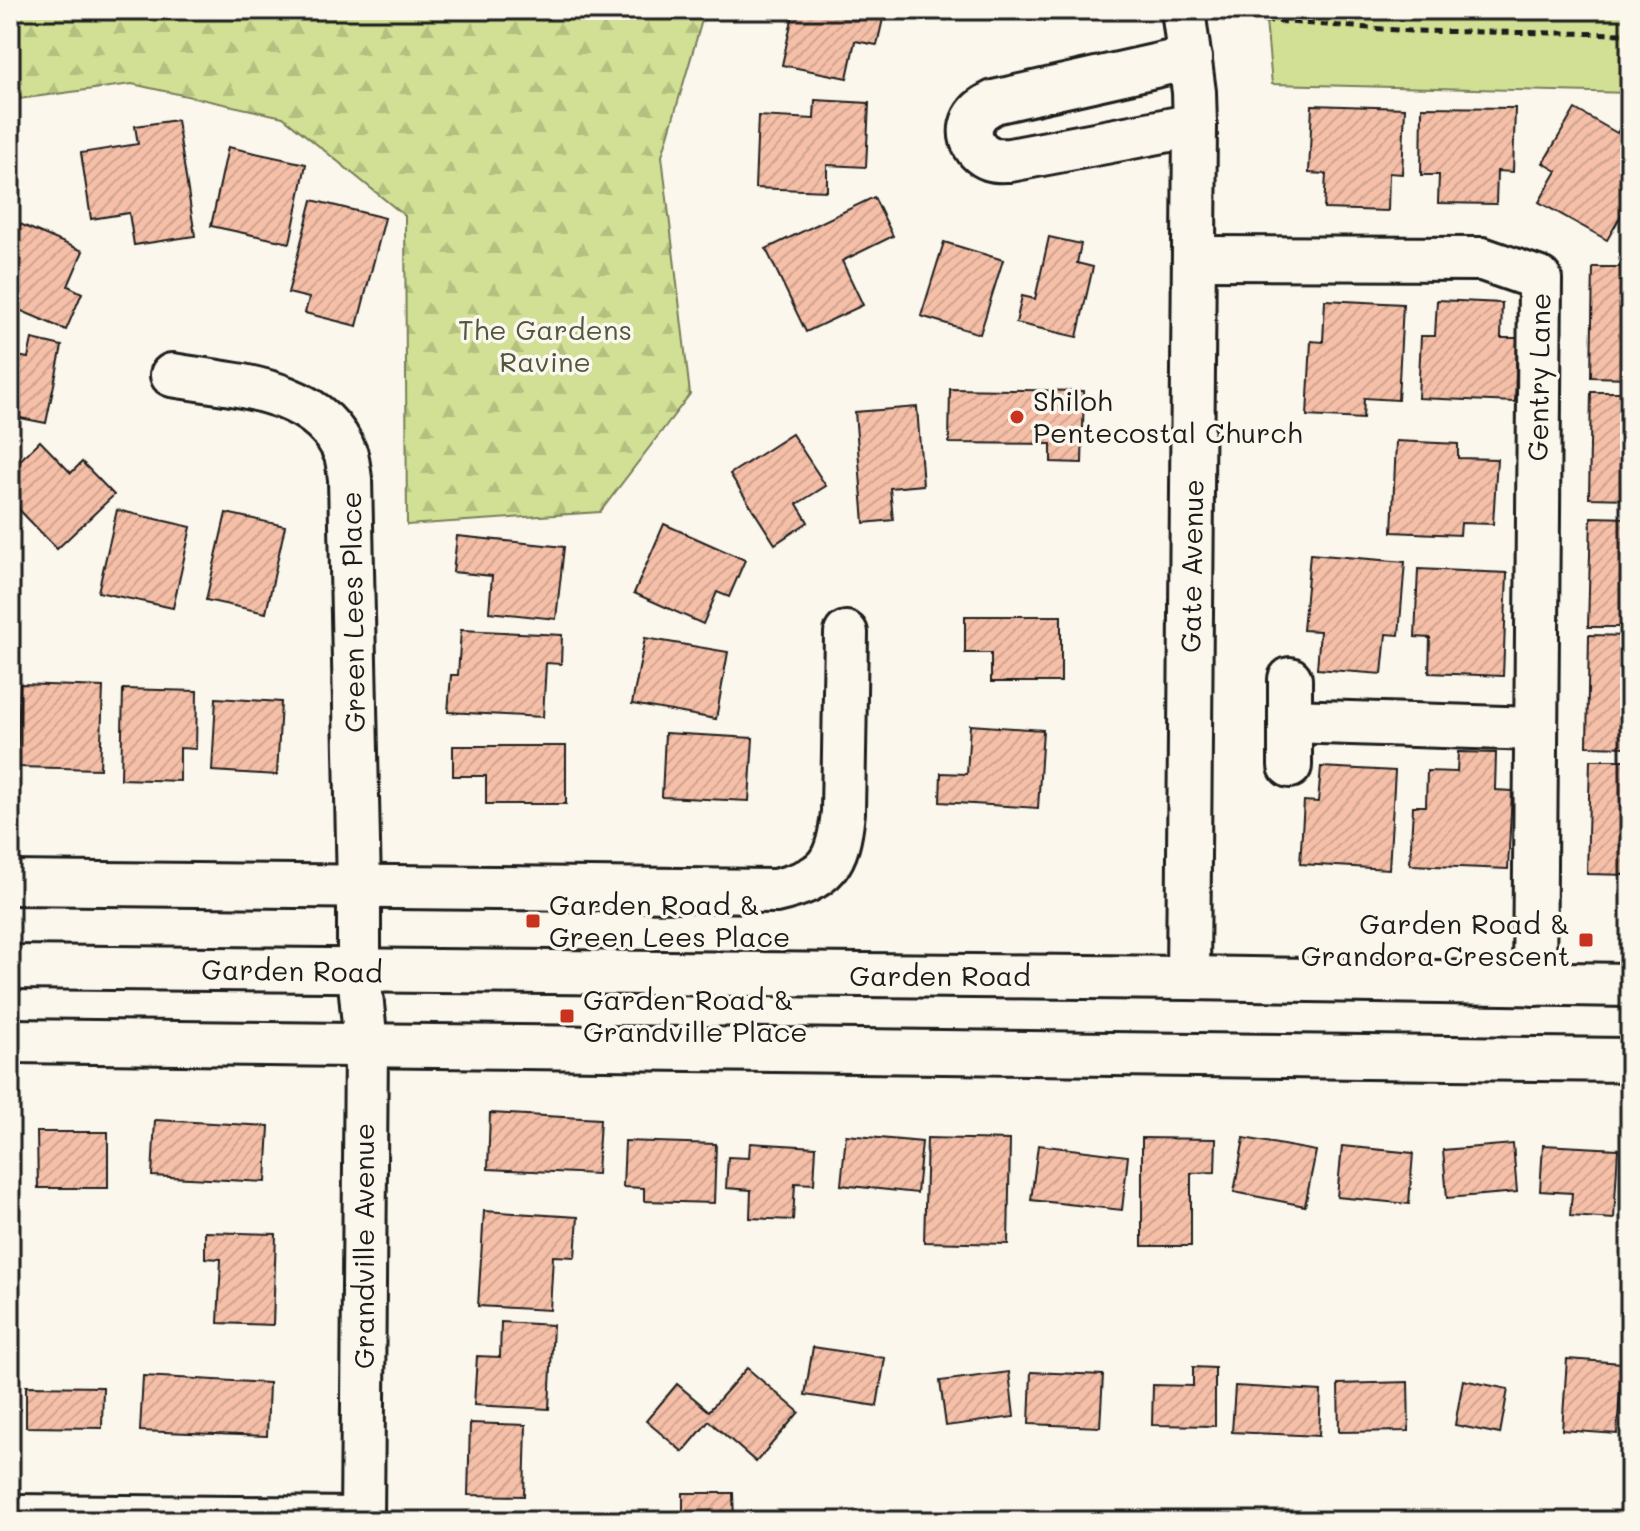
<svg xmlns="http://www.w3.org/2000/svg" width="1640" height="1531" viewBox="0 0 1640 1531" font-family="Mali,sans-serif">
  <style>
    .forest { fill: url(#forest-firs); stroke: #767e58; stroke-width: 2 }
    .green { fill: #d1e094; stroke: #767e58; stroke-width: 2 }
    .building { fill: url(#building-hatch); stroke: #1c1c1c; stroke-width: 2 }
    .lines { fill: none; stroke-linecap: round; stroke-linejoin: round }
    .minor-casing { stroke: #1c1c1c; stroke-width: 48 }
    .path { stroke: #1c1c1c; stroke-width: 5; stroke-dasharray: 8 6; stroke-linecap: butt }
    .minor { stroke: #fbf7ec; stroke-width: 42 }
    .poi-dot { fill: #c8321e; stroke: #fbf7ec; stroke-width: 3 }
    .labels { text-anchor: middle; stroke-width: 7; stroke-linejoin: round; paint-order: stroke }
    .park-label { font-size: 28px; fill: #525740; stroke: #fbf7ec }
    .street-label { font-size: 28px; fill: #1c1c1c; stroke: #fbf7ec }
    .poi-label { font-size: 28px; fill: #1c1c1c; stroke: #fbf7ec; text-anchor: start }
  </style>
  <defs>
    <pattern id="forest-firs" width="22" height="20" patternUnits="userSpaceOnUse" patternTransform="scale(2)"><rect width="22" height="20" fill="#d1e094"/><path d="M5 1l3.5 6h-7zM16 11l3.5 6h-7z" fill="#b3c07f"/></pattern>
    <pattern id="building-hatch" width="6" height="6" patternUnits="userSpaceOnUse" patternTransform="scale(2)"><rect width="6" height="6" fill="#f5bfa8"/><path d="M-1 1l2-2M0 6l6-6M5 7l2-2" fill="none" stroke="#d1a490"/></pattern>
  </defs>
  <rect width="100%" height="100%" fill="#fbf7ec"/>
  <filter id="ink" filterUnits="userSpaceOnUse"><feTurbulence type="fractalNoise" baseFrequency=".0125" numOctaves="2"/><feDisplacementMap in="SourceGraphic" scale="16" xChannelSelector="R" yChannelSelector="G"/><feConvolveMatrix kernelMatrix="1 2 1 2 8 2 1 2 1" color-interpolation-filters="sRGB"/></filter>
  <g filter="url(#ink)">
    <path class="forest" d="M10 10H705L662 156 690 394 600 512 407 525 405 216 283 117 132 84 10 100Z"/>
    <path class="green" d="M1265 10H1630V93L1272 84Z"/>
    <g class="building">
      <path d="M794 10H885L877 45 855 41 847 78 782 65Z"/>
      <path d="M928 10H952L946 20Z"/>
      <path d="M1041 10H1072L1045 21Z"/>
      <path d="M815 100 869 103 866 167 827 165V191L755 188 758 116 814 119Z"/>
      <path d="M1312 105 1405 108 1402 174 1389 173 1388 211 1324 209 1326 174 1309 173Z"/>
      <path d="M1422 107 1515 108 1513 172 1497 171 1496 204 1438 203 1439 175H1421Z"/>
      <path d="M1575 109 1617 133 1627 117 1630 119V200L1607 240 1539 202 1557 171 1543 163Z"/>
      <path d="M177 120 195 236 134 245 129 213 91 219 81 153 138 144 135 126Z"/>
      <path d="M228 147 306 164 290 243 211 226Z"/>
      <path d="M874 197 893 236 842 261 863 305 806 332 766 249Z"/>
      <path d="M312 200 385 218 357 326 305 313 309 298 288 293Z"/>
      <path d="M20 224 83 251 68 286 82 293 66 330 10 306V247Z"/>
      <path d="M1049 237 1081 244 1077 263 1093 267 1077 337 1016 323 1022 296 1035 299Z"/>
      <path d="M944 242 1003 260 980 334 921 316Z"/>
      <path d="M1593 267H1630V378L1591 377Z"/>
      <path d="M1325 300 1403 304 1398 400 1364 398 1363 419 1307 416 1311 341 1323 342Z"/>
      <path d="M1437 300 1502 303 1501 338H1517L1515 402 1418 398 1421 336H1435Z"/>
      <path d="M32 339 62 346 46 423 10 416V363L12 355 28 358Z"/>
      <path d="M950 389 1084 391 1082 463 1051 462V444L949 443Z"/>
      <path d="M1591 392H1630V499L1589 498Z"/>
      <path d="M917 407 923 485 890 488 893 520 864 523 855 412Z"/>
      <path d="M792 434 826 486 797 504 808 522 775 544 730 474Z"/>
      <path d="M40 441 71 473 82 462 114 495 57 549 10 500V470Z"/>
      <path d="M1396 441 1458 444V458L1497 459 1493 524 1461 523 1460 535 1392 532Z"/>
      <path d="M117 510 191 527 173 608 98 592Z"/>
      <path d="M226 513 285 526 266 613 206 600Z"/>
      <path d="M1591 517 1630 518V627H1588Z"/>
      <path d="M664 524 745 560 729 597 717 592 703 624 634 593Z"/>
      <path d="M457 536 564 547 556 619 489 612 492 576 453 572Z"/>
      <path d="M1310 554 1405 562 1399 635 1386 634 1382 674 1317 669 1320 631 1303 630Z"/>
      <path d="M1418 569 1507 573 1503 676 1429 673 1430 638 1415 637Z"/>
      <path d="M965 616H1061V682H991V653H965Z"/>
      <path d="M461 630 562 635 561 664 546 663 543 717 448 712 451 675H458Z"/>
      <path d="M1589 635 1630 636V747L1587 746Z"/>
      <path d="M645 638 728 652 716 719 632 704Z"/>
      <path d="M20 684 103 687 100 769 17 767Z"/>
      <path d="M123 689 197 691 196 749 180 748V781L121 779Z"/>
      <path d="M216 698 281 702 277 775 212 771Z"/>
      <path d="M970 725 1043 730 1038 808 940 802 941 773 967 774Z"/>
      <path d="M665 733 753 738 749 801 662 797Z"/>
      <path d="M453 746H566V804H486V776H453Z"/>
      <path d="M1458 752 1496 753 1495 790 1512 791 1508 869 1410 865 1413 806H1426L1427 771 1457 772Z"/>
      <path d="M1590 760H1630V875L1587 874Z"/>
      <path d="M1321 767 1395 771 1389 869 1300 864 1304 801 1318 802Z"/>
      <path d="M490 1113 600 1119 597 1174 488 1169Z"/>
      <path d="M155 1120 269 1126 266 1182 152 1176Z"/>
      <path d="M37 1132H108V1188H38Z"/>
      <path d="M846 1135 922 1142 917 1193 841 1185Z"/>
      <path d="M10 1138H13L11 1188H10Z"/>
      <path d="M927 1138 1010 1140 1008 1244 924 1242Z"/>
      <path d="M1142 1138 1216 1139 1215 1172 1191 1173V1246H1142Z"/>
      <path d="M1244 1138 1316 1151 1305 1206 1234 1192Z"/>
      <path d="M625 1141 716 1144 714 1203 644 1201V1188L623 1187Z"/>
      <path d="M750 1143 816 1147 814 1184 795 1183 793 1220 750 1218 751 1190 726 1188 728 1157 749 1158Z"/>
      <path d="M1513 1144 1517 1192 1447 1198 1443 1150Z"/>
      <path d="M1038 1145 1128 1156 1122 1210 1031 1200Z"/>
      <path d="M1543 1145 1618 1149 1614 1219 1570 1216 1572 1193 1540 1191Z"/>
      <path d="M1342 1146 1413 1153 1409 1204 1337 1197Z"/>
      <path d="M484 1211 578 1217 575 1257 553 1256 550 1310 478 1306Z"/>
      <path d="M205 1232 276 1234 273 1325 218 1323 221 1259 205 1258Z"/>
      <path d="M501 1322 553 1325 549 1409 474 1405 477 1356 500 1357Z"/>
      <path d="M813 1347 885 1358 877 1406 805 1395Z"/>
      <path d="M1567 1359 1622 1363 1617 1434 1562 1430Z"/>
      <path d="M1193 1367 1215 1368V1426L1152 1425 1153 1385 1193 1386Z"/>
      <path d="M747 1368 799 1412 756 1462 709 1421 683 1452 646 1421 677 1384 709 1411Z"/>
      <path d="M1009 1372 1014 1417 946 1426 940 1381Z"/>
      <path d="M1031 1372 1103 1375 1100 1427 1029 1424Z"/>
      <path d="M143 1376 269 1383 267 1436 140 1431Z"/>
      <path d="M1463 1380 1508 1389 1500 1434 1455 1425Z"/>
      <path d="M1408 1382 1409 1431 1339 1432 1338 1384Z"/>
      <path d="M26 1386 103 1387 102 1428 26 1427Z"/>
      <path d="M1235 1386 1321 1391 1319 1436 1232 1432Z"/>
      <path d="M470 1423 526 1425 524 1496 468 1495Z"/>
      <path d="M683 1493H733L734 1521H683Z"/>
    </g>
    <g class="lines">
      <g class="minor-casing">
        <g id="minor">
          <path d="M1183 10 1194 92 1195 125 1188 978"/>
          <path d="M1190 58 994 102C989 105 982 108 978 113 964 129 971 152 991 159 997 161 1004 160 1010 160L1195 125"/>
          <path d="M1195 258 1482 259 1540 279 1534 984"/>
          <path d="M172 375C231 385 321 387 346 455 348 462 349 472 350 479L359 887V972L366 1046 362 1521"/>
          <path d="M1290 721 1536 729"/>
          <path d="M1290 766V679"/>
          <path d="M10 883 775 891C827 879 838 864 843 812L846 633"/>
          <path d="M10 967 1188 978 1630 985"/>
          <path d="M10 1041 1630 1060"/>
          <path d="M10 1516 362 1519"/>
        </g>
      </g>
      <path class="path" d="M1222 19 1259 20 1411 31 1630 34"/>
      <use href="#minor" class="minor"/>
    </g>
  </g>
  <g class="poi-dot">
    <circle cx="1017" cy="417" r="8"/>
    <rect x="525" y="913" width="16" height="16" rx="4"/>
    <rect x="1578" y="932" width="16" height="16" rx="4"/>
    <rect x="559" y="1008" width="16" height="16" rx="4"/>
  </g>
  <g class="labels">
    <g class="park-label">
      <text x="545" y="340">The Gardens<tspan x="545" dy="32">Ravine</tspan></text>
    </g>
    <g class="street-label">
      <text transform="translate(1539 377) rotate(-89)" y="10">Gentry Lane</text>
      <text transform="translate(1192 566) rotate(-89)" y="10">Gate Avenue</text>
      <text transform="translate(353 612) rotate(-91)" y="10">Green Lees Place</text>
      <text transform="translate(292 971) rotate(1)" y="10">Garden Road</text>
      <text x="940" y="986">Garden Road</text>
      <text transform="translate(364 1246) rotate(-90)" y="10">Grandville Avenue</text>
    </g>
    <g class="poi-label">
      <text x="1033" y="411">Shiloh<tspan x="1033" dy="32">Pentecostal Church</tspan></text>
      <text x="549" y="915">Garden Road &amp;<tspan x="549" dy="32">Green Lees Place</tspan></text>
      <text x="1570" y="934" text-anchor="end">Garden Road &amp;<tspan x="1570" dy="32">Grandora Crescent</tspan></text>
      <text x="583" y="1010">Garden Road &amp;<tspan x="583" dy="32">Grandville Place</tspan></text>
    </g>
  </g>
  <rect width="1640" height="1531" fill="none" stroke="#fbf7ec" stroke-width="40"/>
  <rect x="20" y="20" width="1600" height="1491" fill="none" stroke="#1c1c1c" stroke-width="3" filter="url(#ink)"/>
</svg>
